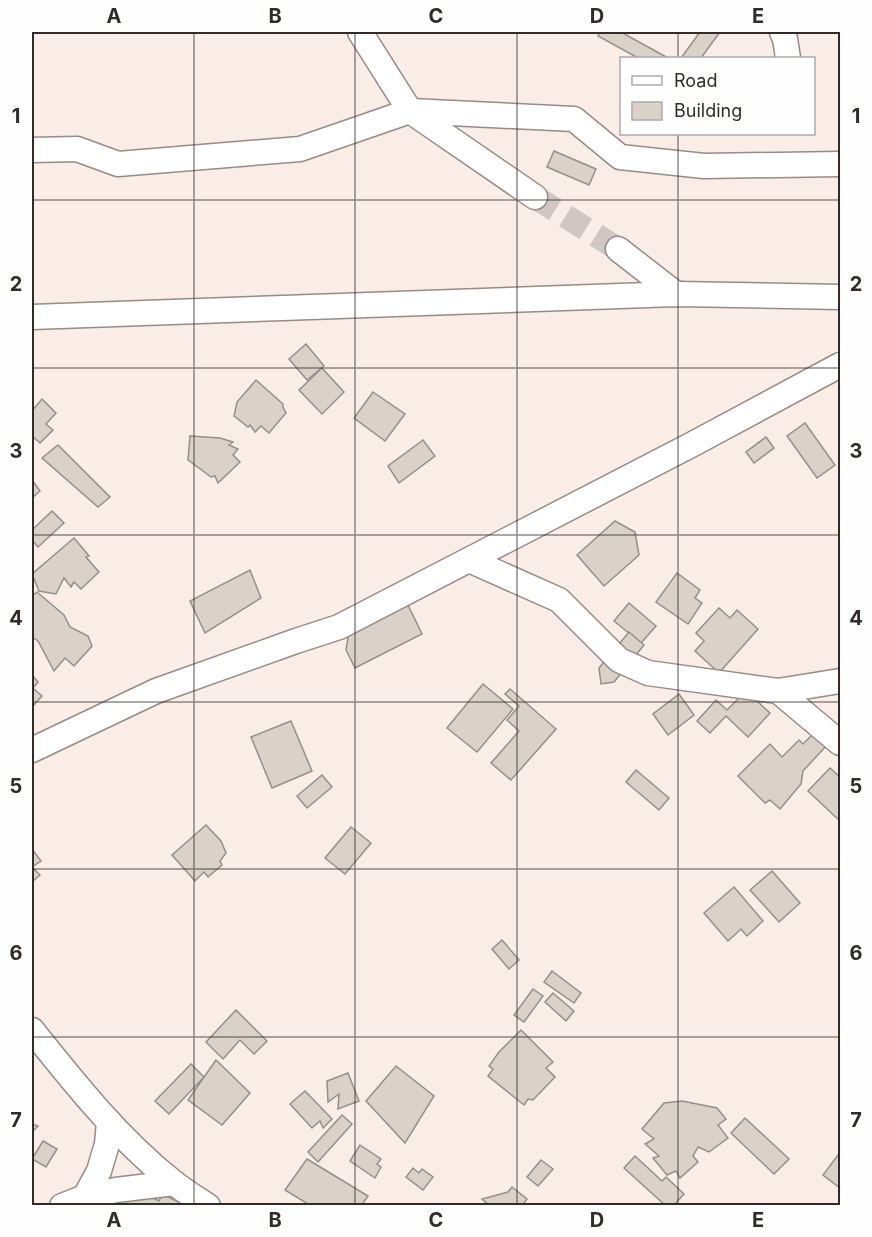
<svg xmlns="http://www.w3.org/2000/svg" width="872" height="1237" viewBox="0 0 872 1237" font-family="Inter,sans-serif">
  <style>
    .building { fill: #dad1c8; stroke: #978f87; stroke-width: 1.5 }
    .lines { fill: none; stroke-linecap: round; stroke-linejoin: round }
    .minor-tunnel { stroke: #d2c6c2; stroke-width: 24; stroke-dasharray: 24 12; stroke-linecap: butt }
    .minor-casing { stroke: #968b86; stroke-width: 27 }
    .minor { stroke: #fff; stroke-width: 24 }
    .grid { fill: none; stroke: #312c2a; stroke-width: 1.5; stroke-opacity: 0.55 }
    .neatline { fill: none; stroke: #312c2a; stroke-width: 2 }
    .grid-label { font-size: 20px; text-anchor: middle; font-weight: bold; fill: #312c2a }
  </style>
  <rect width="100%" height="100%" fill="#faede8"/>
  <g class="building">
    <path d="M600 32H621L668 58H638L598 36Z"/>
    <path d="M700 32H720L701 58H681Z"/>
    <path d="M554 151 596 169 589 185 547 167Z"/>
    <path d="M306 344 324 366 307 380 289 359Z"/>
    <path d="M322 368 344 392 322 414 299 390Z"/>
    <path d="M256 380 283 404V407L286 413 269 433 261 426 255 432 250 425 248 427 234 416 237 402Z"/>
    <path d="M373 392 405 414 385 441 354 418Z"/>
    <path d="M42 399 56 413 46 424 53 430 40 443 32 436V411Z"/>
    <path d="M805 423 835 465 817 478 787 436Z"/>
    <path d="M190 436 220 438 233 442 229 445 238 449 233 455 240 462 218 483 215 476 211 477 188 460Z"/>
    <path d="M766 437 774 448 754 463 746 452Z"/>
    <path d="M423 440 435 456 399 483 388 466Z"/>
    <path d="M58 445 110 497 98 507 42 458Z"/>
    <path d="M32 480 40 491 32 498Z"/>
    <path d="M52 511 64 523 38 547 32 540V530Z"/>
    <path d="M615 521 635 532 639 555 604 586 577 555Z"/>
    <path d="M74 538 89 556 86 557 99 572 81 589 74 582 71 587 64 578 56 594 39 591 32 574Z"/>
    <path d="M250 570 261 598 205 633 190 601Z"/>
    <path d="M677 573 700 590 695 598 702 603 688 624 656 602Z"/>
    <path d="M37 592 64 615 70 627 88 636 92 646 74 666 65 658 54 671 38 641 32 637V596Z"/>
    <path d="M407 603 422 634 355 668 346 650 349 632Z"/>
    <path d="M629 603 656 626 641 643 614 621Z"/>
    <path d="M719 608 730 618 737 610 758 629 719 673 695 651 704 641 696 633Z"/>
    <path d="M629 632 644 645 614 682 601 684 599 668Z"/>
    <path d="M32 675 38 682 33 688 42 696 32 707Z"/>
    <path d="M483 684 513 709 477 752 447 728Z"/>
    <path d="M510 689 556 729 511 780 491 763 519 731 507 720 519 706 505 694Z"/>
    <path d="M746 691 770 713 748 737 726 716 710 733 697 721 716 700 727 710Z"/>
    <path d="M679 694 694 715 668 735 653 714Z"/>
    <path d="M291 721 312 771 272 788 251 737Z"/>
    <path d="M819 728 828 744 803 771 801 784 780 809 770 800 765 803 738 776 770 744 782 757 799 740 803 744Z"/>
    <path d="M830 768 840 777V821L808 791Z"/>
    <path d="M636 770 669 798 659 810 626 782Z"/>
    <path d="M322 775 332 787 307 808 297 796Z"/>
    <path d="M206 825 221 841 226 853 220 861 222 865 208 877 204 872 195 881 172 855Z"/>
    <path d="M351 827 371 843 345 874 325 858Z"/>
    <path d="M32 849 41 861 32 867 40 875 32 882Z"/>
    <path d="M772 871 800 903 779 922 750 890Z"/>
    <path d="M734 887 763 921 747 936 741 929 728 941 704 913Z"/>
    <path d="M502 940 519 960 509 969 492 949Z"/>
    <path d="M552 971 581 993 574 1003 544 982Z"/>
    <path d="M533 989 543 996 524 1022 514 1015Z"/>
    <path d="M553 993 574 1011 566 1021 545 1002Z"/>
    <path d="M236 1010 267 1041 254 1054 240 1040 223 1059 206 1042Z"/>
    <path d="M521 1030 553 1062 546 1068 555 1077 533 1100 528 1099 524 1105 488 1076 493 1069 489 1066 499 1052Z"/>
    <path d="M216 1060 250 1093 222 1125 188 1100Z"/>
    <path d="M191 1064 204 1077 169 1114 155 1101Z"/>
    <path d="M396 1066 434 1096 405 1143 366 1101Z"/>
    <path d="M348 1073 359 1101 338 1109 339 1094 328 1102 327 1081Z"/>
    <path d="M305 1091 332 1119 323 1128 320 1121 312 1128 290 1104Z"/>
    <path d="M682 1101 717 1108 726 1119 718 1125 728 1138 709 1152 698 1147 693 1156 698 1162 680 1178 676 1171 667 1175 653 1158 659 1156 645 1144 654 1139 642 1129 664 1103Z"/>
    <path d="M342 1115 352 1124 318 1162 308 1152Z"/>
    <path d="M745 1118 789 1159 774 1174 731 1133Z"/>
    <path d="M32 1124 38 1126 32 1132 33 1139 32 1142Z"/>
    <path d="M43 1141 57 1149 46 1167 32 1159Z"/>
    <path d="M360 1145 381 1159 377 1164 381 1167 375 1178 350 1161Z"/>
    <path d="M838 1155H840V1188L823 1175Z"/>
    <path d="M635 1156 662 1181 666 1177 684 1194 673 1206H666L624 1168Z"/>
    <path d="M307 1159 368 1196 361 1206H311L285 1190Z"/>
    <path d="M541 1160 553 1169 538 1186 527 1177Z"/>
    <path d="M413 1168 419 1173 422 1169 433 1177 423 1190 406 1177Z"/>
    <path d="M113 1179 159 1201 162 1194 185 1205H100Z"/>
    <path d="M512 1187 527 1199 522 1206H490L482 1199 508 1192Z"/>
  </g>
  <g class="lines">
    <path class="minor-tunnel" d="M535 197 618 249"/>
    <g class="minor-casing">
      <g id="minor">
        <path d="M360 32 410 111 535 197"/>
        <path d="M782 32 785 39 788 58"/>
        <path d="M32 150 77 149 118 164 300 149 410 111 574 119 620 157 704 166 840 164"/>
        <path d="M618 249 676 294"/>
        <path d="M32 317 676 294 840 297"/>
        <path d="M469 560 559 600 619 660 648 673 778 691 840 681"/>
        <path d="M778 691 840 743"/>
        <path d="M32 750 156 691 296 641 339 627 691 445 840 365"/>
        <path d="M32 1030C75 1084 119 1139 173 1182 184 1191 196 1198 208 1206"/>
        <path d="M85 1197 99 1171 107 1144 109 1122"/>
        <path d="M62 1206 85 1197 116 1190 174 1183"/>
      </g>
    </g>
    <use href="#minor" class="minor"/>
  </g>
  <path class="grid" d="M194 32V1206M355 32V1206M517 32V1206M678 32V58M678 134V1206M32 200H840M32 368H840M32 535H840M32 702H840M32 869H840M32 1037H840"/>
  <rect width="872" height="1237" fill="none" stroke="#fefefe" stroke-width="66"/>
  <rect x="620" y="57" width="195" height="78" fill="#fefefe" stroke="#acaaa9" stroke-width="1.5"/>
  <rect x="632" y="76" width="30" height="9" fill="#ffffff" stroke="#acaaa9" stroke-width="1.5"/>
  <text x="674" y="87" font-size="18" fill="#312c2a">Road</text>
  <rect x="632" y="102" width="30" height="18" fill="#dad1c8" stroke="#acaaa9" stroke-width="1.5"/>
  <text x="674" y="117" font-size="18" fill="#312c2a">Building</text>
  <rect x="33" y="33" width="806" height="1171" class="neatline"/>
  <g class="grid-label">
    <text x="114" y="23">A</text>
    <text x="275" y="23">B</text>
    <text x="436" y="23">C</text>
    <text x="597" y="23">D</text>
    <text x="758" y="23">E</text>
    <text x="16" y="123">1</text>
    <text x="856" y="123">1</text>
    <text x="16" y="291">2</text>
    <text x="856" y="291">2</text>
    <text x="16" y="458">3</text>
    <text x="856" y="458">3</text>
    <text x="16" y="625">4</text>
    <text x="856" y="625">4</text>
    <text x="16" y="793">5</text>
    <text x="856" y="793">5</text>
    <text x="16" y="960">6</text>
    <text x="856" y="960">6</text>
    <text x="16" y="1127">7</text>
    <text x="856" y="1127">7</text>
    <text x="114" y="1227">A</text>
    <text x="275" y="1227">B</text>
    <text x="436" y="1227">C</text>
    <text x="597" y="1227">D</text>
    <text x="758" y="1227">E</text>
  </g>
</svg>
